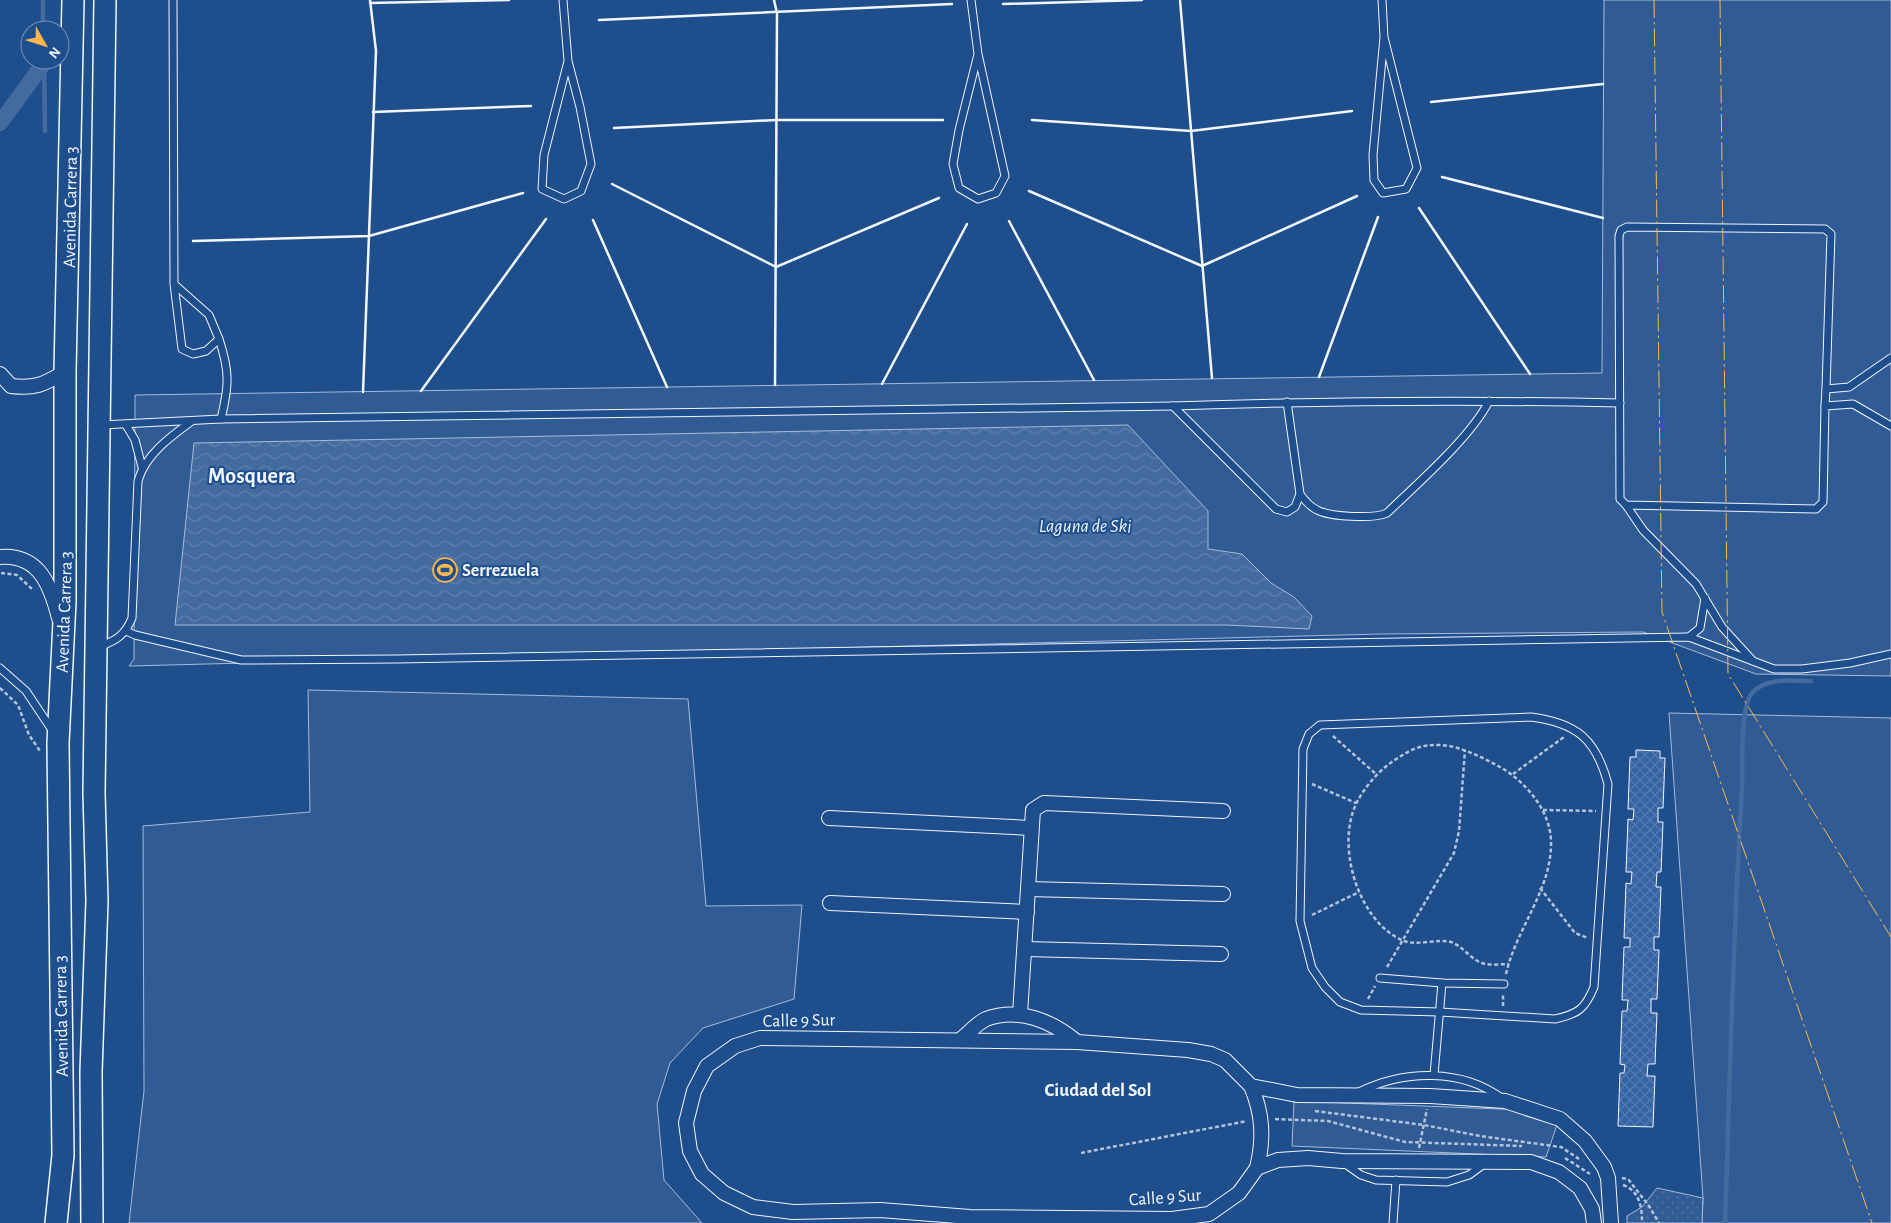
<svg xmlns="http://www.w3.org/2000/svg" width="1891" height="1223" viewBox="0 0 1891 1223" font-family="'Alegreya Sans',sans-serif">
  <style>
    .built { fill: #305b95; stroke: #a8bbd7 }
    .park { fill: url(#park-dots); stroke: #a8bbd7 }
    .water { fill: url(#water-waves); stroke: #a8bbd7 }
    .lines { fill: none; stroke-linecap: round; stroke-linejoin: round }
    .stream { stroke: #446ba0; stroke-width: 4.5 }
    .canal { stroke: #446ba0; stroke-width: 16 }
    .building { fill: url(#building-cross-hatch); stroke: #f2f6ff }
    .lane-casing { stroke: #f2f6ff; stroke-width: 9 }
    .street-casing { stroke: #f2f6ff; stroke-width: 16 }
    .primary-casing { stroke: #f2f6ff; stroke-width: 24 }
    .path { stroke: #b3c4dc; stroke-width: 2.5; stroke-dasharray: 4 2.5; stroke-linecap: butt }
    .lane { stroke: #1f4e8c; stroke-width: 7 }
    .street { stroke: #1f4e8c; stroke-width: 14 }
    .primary { stroke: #1f4e8c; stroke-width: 21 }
    .wall { stroke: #f2f6ff; stroke-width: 2.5 }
    .power { stroke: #ffb74d; stroke-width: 1; stroke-dasharray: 18 4 2.5 4; stroke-linecap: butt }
    .labels { text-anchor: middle; stroke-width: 4; stroke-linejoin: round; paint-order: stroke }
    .street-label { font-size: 18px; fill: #f2f6ff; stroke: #1f4e8c }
    .poi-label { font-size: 18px; font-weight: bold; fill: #f2f6ff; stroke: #1f4e8c; text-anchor: start }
    .water-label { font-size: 19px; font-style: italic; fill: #f2f6ff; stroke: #1f4e8c }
    .neighbourhood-label { font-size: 19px; font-weight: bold; fill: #f2f6ff; stroke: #1f4e8c }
    .district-label { font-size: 22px; font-weight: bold; fill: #f2f6ff; stroke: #1f4e8c }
  </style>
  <defs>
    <pattern id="park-dots" width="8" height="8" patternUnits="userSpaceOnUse" patternTransform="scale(1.25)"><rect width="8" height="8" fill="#305b95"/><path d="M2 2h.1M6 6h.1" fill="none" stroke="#4e73a5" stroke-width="1.8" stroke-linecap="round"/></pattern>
    <pattern id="water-waves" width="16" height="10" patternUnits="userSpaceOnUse" patternTransform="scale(1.25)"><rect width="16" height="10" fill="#446ba0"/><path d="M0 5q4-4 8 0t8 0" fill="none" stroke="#5f81ae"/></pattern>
    <pattern id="building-cross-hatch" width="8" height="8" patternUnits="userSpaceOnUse" patternTransform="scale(1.25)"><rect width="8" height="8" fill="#3563a3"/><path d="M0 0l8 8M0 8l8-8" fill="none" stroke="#537ab1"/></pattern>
  </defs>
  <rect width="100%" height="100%" fill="#1f4e8c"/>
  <g class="built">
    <path d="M1604 0H1891V676L1756 674 1643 632 1381 634 129 666 134 659 135 395 1602 373Z"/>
    <path d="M308 690 688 699 706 906 802 905 794 999 703 1028 670 1063 657 1104 664 1180 702 1223H129L144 1091 143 826 310 812Z"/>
    <path d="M1669 713 1891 718V1223H1702L1703 1198Z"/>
    <path d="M1294 1101 1526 1110 1558 1122 1546 1157 1292 1146Z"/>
  </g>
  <path class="park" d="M1657 1188 1703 1198 1702 1223H1627V1216L1642 1207Z"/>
  <path class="water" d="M1128 425 1208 511V549L1242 554 1271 583 1294 597 1312 616 1309 629 1226 625H175L194 443Z"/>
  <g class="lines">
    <g class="stream">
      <path d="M43 0V30"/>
      <path d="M44 60 45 131"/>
      <path d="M1725 1223C1730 1078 1733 933 1742 788 1743 766 1739 706 1753 692 1767 677 1792 681 1811 681"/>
    </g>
    <path class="canal" d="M0 123 44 63"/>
  </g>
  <path class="building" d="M1636 750 1660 751V758H1665L1663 808H1658V822H1663L1661 872H1657L1656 887H1661L1659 937H1654V950H1659L1657 999H1651V1013H1657L1655 1064H1648L1647 1076H1655L1653 1127 1618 1126 1620 1073H1624L1625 1065 1620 1064 1622 1011H1627L1628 1000H1622L1624 947H1630V938H1624L1626 883 1631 884 1632 872H1626L1628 819 1633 820 1634 809H1628L1630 757H1636Z"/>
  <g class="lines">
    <g class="lane-casing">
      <g id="lane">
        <path d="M173 0 174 284 182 349 193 354 206 351 219 339 209 315 174 284"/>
        <path d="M563 0 568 61 580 107 591 164 581 191 564 199 542 189 544 155 568 61"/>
        <path d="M971 0 978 54 1005 176 996 193 978 199 959 188 953 164 959 130 978 54"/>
        <path d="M1382 0 1384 37 1373 155 1374 180 1383 193 1406 189 1417 168 1384 37"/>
        <path d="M219 339C230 372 229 386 221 419"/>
        <path d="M1891 358 1849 387 1826 389 1831 234 1825 229 1627 227 1621 230 1619 236 1620 499 1626 505 1816 509 1823 502 1825 406 1853 404 1891 426"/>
        <path d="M1287 402 1300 494C1305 501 1309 506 1317 510 1330 517 1374 519 1387 513 1417 484 1471 437 1489 401"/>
        <path d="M1173 406 1276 509 1287 512 1295 507 1300 494"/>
        <path d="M1825 406 1826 389"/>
        <path d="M101 425 221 419 1173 406C1322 401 1471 400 1620 403"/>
        <path d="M126 425 135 440 142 467"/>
        <path d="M1626 505 1643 530 1696 584 1722 627 1753 661"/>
        <path d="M126 631 135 635 241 660 397 659 1689 637 1774 669H1802L1850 663 1891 654"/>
        <path d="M1689 637 1700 628 1705 598"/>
        <path d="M99 647C117 640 125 635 132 618L138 481C145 455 170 437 192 421"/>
        <path d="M0 668 26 691 52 730"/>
        <path d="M1531 717C1577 723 1596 739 1608 784L1594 987C1585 1009 1578 1014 1555 1019L1440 1012 1361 1010 1340 1002 1325 987 1312 968 1300 921 1303 749 1309 734 1320 725Z"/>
        <path d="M1380 978 1442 983 1504 984"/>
        <path d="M1434 1075 1442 983"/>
        <path d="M1359 1092C1404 1070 1462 1068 1503 1099"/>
        <path d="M1344 1163 1361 1175 1376 1180 1447 1182 1469 1175 1484 1164"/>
        <path d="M1393 1223 1396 1180"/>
      </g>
    </g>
    <g class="street-casing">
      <g id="street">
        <path d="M0 374 11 386C36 389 44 384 65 372"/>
        <path d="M0 557C40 554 51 587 59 618"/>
        <path d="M829 818 1031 828"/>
        <path d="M1028 889 1223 894"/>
        <path d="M830 903 1027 912"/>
        <path d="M1025 949 1221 954"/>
        <path d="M1020 1014 1033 810 1044 803 1223 811"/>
        <path d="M961 1039C969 1033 977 1023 986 1019 1019 1007 1052 1021 1077 1042"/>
        <path d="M1251 1086C1263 1114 1264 1139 1257 1168"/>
        <path d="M1594 1223 1592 1209 1580 1188 1559 1172 1531 1162 1342 1161 1308 1158 1278 1160 1257 1168 1239 1193 1209 1214 1172 1219 970 1217 880 1210 793 1212 753 1207 724 1193 702 1174 690 1151 686 1123 694 1091 707 1066 735 1046 760 1038 1077 1042 1188 1050 1211 1054 1225 1060 1251 1086 1297 1095 1430 1096 1505 1101 1560 1119 1585 1141 1604 1167 1608 1178 1611 1223"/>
      </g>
    </g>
    <g class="primary-casing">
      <g id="primary">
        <path d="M56 1223 63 1155 58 743 65 601V372L73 0"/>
        <path d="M92 1223 91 1072 97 901 94 793 105 0"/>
      </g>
    </g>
    <g class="path">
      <path d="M1 573 17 575 32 589"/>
      <path d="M0 688 18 705 29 735 40 751"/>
      <path d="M1333 736 1377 775"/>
      <path d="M1513 774 1564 737"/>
      <path d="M1312 784 1356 803"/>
      <path d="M1543 810 1596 811"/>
      <path d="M1540 888 1575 933 1588 938"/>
      <path d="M1312 915 1357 893"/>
      <path d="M1387 967 1454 853 1459 831 1465 750"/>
      <path d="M1506 974C1516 929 1552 889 1551 842 1551 811 1525 781 1500 767 1481 757 1461 746 1440 745 1423 744 1411 749 1398 758 1381 768 1366 785 1357 802 1335 845 1358 921 1402 940 1416 947 1437 938 1451 942 1463 946 1470 959 1482 963 1490 966 1501 964 1509 964"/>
      <path d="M1368 999 1375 986"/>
      <path d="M1503 1006V994"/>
      <path d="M1315 1111 1424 1125 1480 1136 1561 1147 1579 1159"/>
      <path d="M1275 1119 1328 1121 1405 1142 1522 1146"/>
      <path d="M1419 1148 1427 1109"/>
      <path d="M1081 1153 1247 1121"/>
      <path d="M1565 1158 1590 1174"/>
      <path d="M1622 1178 1628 1179 1649 1206 1659 1223"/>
      <path d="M1623 1185C1640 1191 1642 1208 1642 1223"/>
    </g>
    <use href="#lane" class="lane"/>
    <use href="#street" class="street"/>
    <use href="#primary" class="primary"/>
    <g class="wall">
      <path d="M774 0 777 13 775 385"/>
      <path d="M1180 0 1212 378"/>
      <path d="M370 3 509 0"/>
      <path d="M1003 4 1142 0"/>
      <path d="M599 20 952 4"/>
      <path d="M1431 102 1603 84"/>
      <path d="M373 112 531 106"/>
      <path d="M1032 120 1191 131 1352 111"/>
      <path d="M614 128 776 120H943"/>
      <path d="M1442 177 1603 218"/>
      <path d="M612 184 776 267 939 198"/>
      <path d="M1029 191 1202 266 1357 196"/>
      <path d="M1419 208 1530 374"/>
      <path d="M593 220 667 387"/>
      <path d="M1009 221 1094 380"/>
      <path d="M193 241 369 236 523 193"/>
      <path d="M1319 377 1378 217"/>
      <path d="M882 384 967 224"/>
      <path d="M421 391 546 219"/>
      <path d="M363 392 376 51 370 0"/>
    </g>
    <g class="power">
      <path d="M1654 0 1662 612 1872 1223"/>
      <path d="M1720 0 1728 674 1891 937"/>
    </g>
  </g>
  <defs>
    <g id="stadium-ring" transform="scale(1.25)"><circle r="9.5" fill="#1f4e8c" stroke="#ffb74d" stroke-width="1.5"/><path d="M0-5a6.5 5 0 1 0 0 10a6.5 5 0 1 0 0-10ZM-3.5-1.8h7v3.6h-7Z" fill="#ffb74d"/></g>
  </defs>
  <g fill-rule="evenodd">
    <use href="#stadium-ring" x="445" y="570"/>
  </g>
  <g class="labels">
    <g class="street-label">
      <text transform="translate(70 207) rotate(-89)" y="6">Avenida Carrera 3</text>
      <text transform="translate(64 612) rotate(-88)" y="6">Avenida Carrera 3</text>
      <text transform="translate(61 1016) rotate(-91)" y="6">Avenida Carrera 3</text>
      <text transform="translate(799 1020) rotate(-1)" y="6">Calle 9 Sur</text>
      <text transform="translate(1165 1197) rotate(-4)" y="6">Calle 9 Sur</text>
    </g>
    <g class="poi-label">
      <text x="462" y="576">Serrezuela</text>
    </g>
    <g class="water-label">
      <text x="1085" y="532">Laguna de Ski</text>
    </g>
    <g class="neighbourhood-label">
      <text x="1098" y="1096">Ciudad del Sol</text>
    </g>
    <g class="district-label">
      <text x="252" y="483">Mosquera</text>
    </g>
  </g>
  <g transform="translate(45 45) rotate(129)"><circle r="24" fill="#1f4e8c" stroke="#7391ba"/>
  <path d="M0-4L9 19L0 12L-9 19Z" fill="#ffb74d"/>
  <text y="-8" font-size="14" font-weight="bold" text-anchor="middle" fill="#f2f6ff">N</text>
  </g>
</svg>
